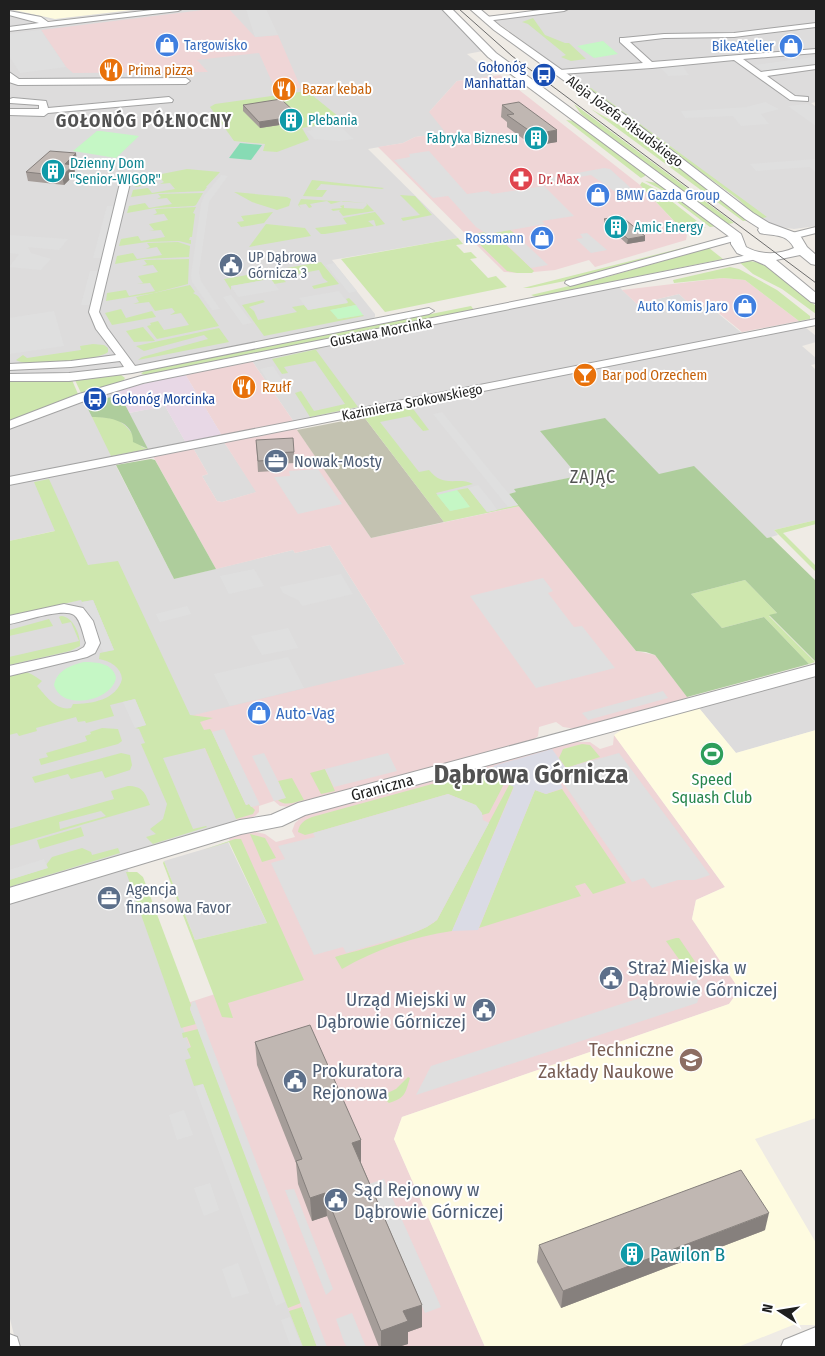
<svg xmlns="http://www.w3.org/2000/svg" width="825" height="1356" viewBox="0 0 825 1356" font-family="'Fira Sans Condensed',sans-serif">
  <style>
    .residential { fill: #dddcdc }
    .commercial { fill: #efd5d6 }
    .industrial { fill: #e8d8e6 }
    .education { fill: #fefbe0 }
    .construction { fill: #c3c2b1 }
    .grass { fill: #cee7ae; fill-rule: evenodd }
    .forest { fill: #aecd9c }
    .park { fill: #c5f7c5 }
    .pitch { fill: #87dbb4 }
    .parking { fill: #dfdfdf }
    .plaza { fill: #dadbe5 }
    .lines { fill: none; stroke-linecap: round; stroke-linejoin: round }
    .minor-casing { stroke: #a3a3a3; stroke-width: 2 }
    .tertiary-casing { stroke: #a3a3a3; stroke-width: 2 }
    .minor { fill: #fff; fill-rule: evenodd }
    .tertiary { fill: #fff; fill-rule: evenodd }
    .tram { stroke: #6d6d6d; stroke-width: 1 }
    .wall { fill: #a59d99 }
    .shaded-wall { fill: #86807d }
    .building { fill: #c0b7b2; stroke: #86807d }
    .labels { text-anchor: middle; stroke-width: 4; stroke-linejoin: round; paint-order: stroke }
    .far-shop-label { font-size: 14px; fill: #366cbe; stroke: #fff; text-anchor: end }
    .far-transit-label { font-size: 14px; fill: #164399; stroke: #fff; text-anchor: end }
    .far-food-label { font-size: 14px; fill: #c56008; stroke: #fff; text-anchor: start }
    .far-culture-label { font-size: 14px; fill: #0d838f; stroke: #fff; text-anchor: start }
    .far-street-label { font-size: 14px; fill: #1f1f1f; stroke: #fff }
    .far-health-label { font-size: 14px; fill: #be3a42; stroke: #fff; text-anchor: start }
    .far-service-label { font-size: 14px; fill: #4e5e75; stroke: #fff; text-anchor: start }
    .service-label { font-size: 16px; fill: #4e5e75; stroke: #fff; text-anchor: start }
    .shop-label { font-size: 16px; fill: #366cbe; stroke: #fff; text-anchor: start }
    .leisure-label { font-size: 16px; fill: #27864d; stroke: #fff }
    .street-label { font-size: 16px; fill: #1f1f1f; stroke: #fff }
    .far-district-label { font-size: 18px; font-weight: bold; letter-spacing: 1px; fill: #525252; stroke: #fff }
    .neighbourhood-label { font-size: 18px; letter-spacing: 1px; fill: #525252; stroke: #fff }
    .near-service-label { font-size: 19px; fill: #4e5e75; stroke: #fff; text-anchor: start }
    .near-education-label { font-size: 19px; fill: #785e54; stroke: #fff; text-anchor: end }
    .near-culture-label { font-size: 19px; fill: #0d838f; stroke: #fff; text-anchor: start }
    .town-label { font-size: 26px; font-weight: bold; fill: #525252; stroke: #fff }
  </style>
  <rect width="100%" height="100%" fill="#efebe5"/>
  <g class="residential">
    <path d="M9 9H154L56 21 34 17 32 24 9 27Z"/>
    <path d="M191 9H442L483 51 467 54 494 76 457 81 430 111 447 133 415 137 403 143 368 149 458 238 332 260 375 314V317L370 320 117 369 88 373 9 375V31Z"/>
    <path d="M575 9H816V102L811 103 816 107V226L794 229 773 226 749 211 734 196 568 74 574 71 561 69 494 20 499 18Z"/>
    <path d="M618 286 637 304 679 294 694 308 708 305 743 334 294 422 252 361Z"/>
    <path d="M805 327 816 336V342L802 346 816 358V364L811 365 816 370V393H815L816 395V520L774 530 778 535 767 538 743 515 659 474 579 476 515 489 517 492 509 494 520 506 444 522 363 415Z"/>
    <path d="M117 390 129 413 165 406 186 443 9 478V429L83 400Z"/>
    <path d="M224 442 257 492 222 502 217 501 202 476 208 474 193 448Z"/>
    <path d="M115 464 174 579 293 550 295 553 330 545 405 664 205 748 238 822 9 890V616L92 597 63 529 9 541V485Z"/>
    <path d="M816 676V730L736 753 699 708Z"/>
    <path d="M228 842 267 923 195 940 164 861Z"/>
    <path d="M127 868 184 1030 303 1347H17L9 1315V903Z"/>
  </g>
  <g class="commercial">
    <path d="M211 9H229L255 37 278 35 301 88 276 91 259 53 197 60 208 72 73 73 66 67 41 30Z"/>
    <path d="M500 75 640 185 687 235 686 240 595 267 589 260 555 270 523 273 504 272 378 147 403 143 415 137 446 133 429 112 457 81Z"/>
    <path d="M723 278 745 280 799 321 742 332 709 305 694 308 679 294 637 304 622 290Z"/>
    <path d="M252 361 294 422 219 436 221 434 185 374Z"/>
    <path d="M296 428 371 538 520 506 636 651 655 655 689 699 576 729 563 727 556 722 539 727 538 736 531 742 290 807 280 806 274 801 259 806V812L255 816 238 822 190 716 405 664 330 545 295 553 293 550 216 569 153 456 193 448 208 474 202 476 217 501 222 502 256 492 224 442Z"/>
    <path d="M614 735 725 887 696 900 692 919 735 983 737 993 729 1004 402 1117 394 1139 485 1347H303L175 1007 289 970 228 837 250 831 265 834 276 842 295 837 292 831 295 823 303 816 315 812 573 742H590L600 749 613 745Z"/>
  </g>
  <path class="industrial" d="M185 374 221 434 219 436 186 443 165 406 129 413 117 390Z"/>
  <g class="education">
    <path d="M9 9H141L55 19Z"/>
    <path d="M699 708 736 753 816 730V1118L755 1139 816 1243V1325H793L738 1347H485L394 1139 402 1117 729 1004 737 993 735 983 692 919 696 900 725 887 614 735 626 727Z"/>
  </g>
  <path class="construction" d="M364 417 444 522 371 538 297 430Z"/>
  <g class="grass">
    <path d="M533 18 545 35 565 43H569L586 59 571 61 561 57 566 55 528 24 522 22Z"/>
    <path d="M591 88 767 217 759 219 738 199 587 89Z"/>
    <path d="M307 91 344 121 302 128 309 140 277 152 263 151 265 144 234 141 210 107 215 104Z"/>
    <path d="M574 104 734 223 728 224 592 123 581 114Z"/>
    <path d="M591 109 628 130 750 220 743 221Z"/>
    <path d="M566 120 574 121 645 173V176L641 178Z"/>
    <path d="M187 169 220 172 206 187H207L204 191 160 193 131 197 133 190 148 188 152 193 175 189 170 183 160 184 164 182 161 179 144 181 146 185 136 187 134 185 136 179Z"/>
    <path d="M312 180 384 188 382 189 321 184 316 190H327L322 197 303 196Z"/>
    <path d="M645 181 657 183 697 213 718 226 710 227 660 189Z"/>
    <path d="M642 182 656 189 706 228 676 223 640 185Z"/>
    <path d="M234 192 287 197 291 199 289 206 277 210 252 202Z"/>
    <path d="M203 193 196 205 194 206 155 208 127 213 129 206 145 203 149 208 172 204 167 198 157 199 161 197 158 194Z"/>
    <path d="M400 195 415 196 432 215 403 221 401 218 420 215Z"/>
    <path d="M301 199 366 203 374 211 343 216 339 211 340 210 333 211 331 209 342 208 340 206 344 205V208L363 209 367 205 366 203 343 201 331 204 327 201 310 204 312 207 309 208 306 204 299 205 301 208 298 205Z"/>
    <path d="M196 207 193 213 195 214 192 237H190L189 240H191V244L179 241 147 242 119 246 121 239 138 236 141 241 165 237 161 230 149 231 154 230 149 224 168 220 164 214 153 215 157 213 155 209Z"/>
    <path d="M273 212 264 223 241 227 237 222 244 221 241 216Z"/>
    <path d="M375 212 385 224 376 226 374 220 368 221 374 226 325 234H321L315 228 347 224 343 218Z"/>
    <path d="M266 224 305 228 311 236 249 247Z"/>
    <path d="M510 230 514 233 496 235 534 271 532 273H517L507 271 472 237 474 234 485 232 487 234Z"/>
    <path d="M458 238 463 244 456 245 464 253 471 252 477 258 470 259 488 278 496 276 507 287 385 312 341 259Z"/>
    <path d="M178 242 190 246 189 257 144 259 115 264 117 256 133 253 137 259 162 255 157 247 146 249 150 247 147 243Z"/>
    <path d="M702 243 704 244 570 280 530 288H523Z"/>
    <path d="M709 248 723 259 536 297 531 295 603 278Z"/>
    <path d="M189 259 188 284 154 293 106 301 107 293 126 290 129 296 155 291 150 283 137 284 143 283 138 276 158 272 153 265 142 266 147 264 144 260Z"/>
    <path d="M750 261C770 264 780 275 794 288 800 295 809 300 816 306V314L782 289 753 274 739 262Z"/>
    <path d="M321 262 339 284 314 289 312 286 328 282 323 278 319 270 281 277 286 282 274 284 270 279 231 286V290L224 279Z"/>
    <path d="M730 267 739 269 777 290 810 316V319L799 321 745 280 723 278 674 283 673 280Z"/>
    <path d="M190 285 195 292 193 293 198 296 219 326 157 339 147 326 151 325 150 323 158 321 164 330 189 325 181 313 170 315 175 312 172 308 155 311 149 302 133 304 139 302 136 297Z"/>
    <path d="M349 298 356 305 331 310 338 319 363 315 364 316 264 336 242 305 263 300 265 302 249 307 254 311 258 320 297 312 292 307 304 305 308 310 348 302 346 299Z"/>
    <path d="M471 306 474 310 147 375 141 374 144 371Z"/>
    <path d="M121 309 126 318 152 311 156 317 112 325 105 313Z"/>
    <path d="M143 327 155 341 134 342 126 331Z"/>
    <path d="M219 328 229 342 138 360 142 357 208 339 204 335 144 351 136 346Z"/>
    <path d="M93 344 104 345 108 348V352C98 361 26 368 16 360L23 355 27 358 81 350 80 346Z"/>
    <path d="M322 348 316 350 358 407 310 417 295 393 301 391 314 411 345 404 315 361 284 367 288 373 282 374 272 359Z"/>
    <path d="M121 375 125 378 123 381 81 393 75 380Z"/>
    <path d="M72 380 78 394 9 421V382Z"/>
    <path d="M407 408 414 410 429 430 423 431 410 416 380 422 419 472 429 470C444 489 458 476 473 484L436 493 450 511 469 506 457 490 468 488 487 512 518 505 520 506 444 522 364 417Z"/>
    <path d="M92 417C125 417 124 424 142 447L148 449 111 456Z"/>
    <path d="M49 479 88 565 118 561 190 715 213 718 200 722 204 730 210 729 212 732 246 805 249 804 255 810 253 814 236 819 205 748 163 758 193 829 206 826 207 827 153 844 146 837 156 834 150 829 163 819 167 804 141 744 145 743 139 729 135 728 146 725 135 699 110 705 114 716 86 723 85 721 78 722 76 717 36 728 37 731 19 736 17 733 9 735V674C27 670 27 671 42 681L37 686C46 696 56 711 71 708L73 704C91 704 117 700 122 679 121 667 110 661 99 659L100 653 114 650 93 600 82 602 81 600 9 616V541L55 531 34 482Z"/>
    <path d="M816 520V524L783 533 816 566V572L774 530Z"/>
    <path d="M745 580 777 613 769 616 815 662 809 664 764 617 722 628 691 594Z"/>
    <path d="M61 616C73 616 81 636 80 646L70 651 9 665V657L79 641 71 622 62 624 59 617Z"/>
    <path d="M49 619 53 626 9 636V630Z"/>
    <path d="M102 728 118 729 122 741 118 744 41 765 39 759 48 757 46 753 87 741 85 736 91 734 90 732Z"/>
    <path d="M582 744 590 745 600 757 566 768 559 758 563 749Z"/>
    <path d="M121 753 130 755 132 765 130 770 105 778 102 771 71 779 68 774 35 783 32 777Z"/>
    <path d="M494 767 504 784 489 813 482 815 473 804 448 794 313 833 305 835 298 832C299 824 304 820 312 817Z"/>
    <path d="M325 769 335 791 321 794 310 773Z"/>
    <path d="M292 778 304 800C295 802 285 807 278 800L285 798 278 781Z"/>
    <path d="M509 785 514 786 452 931C412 937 377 949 342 969L335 957C358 950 421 935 437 920Z"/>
    <path d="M128 786C142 786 145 792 150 805L9 846V829L114 799 111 791ZM101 811 106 816 60 829 59 822Z"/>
    <path d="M562 789 626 883 593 894 585 883 575 886 581 896 479 928 535 790 546 794Z"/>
    <path d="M81 827 84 836 40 849 37 840Z"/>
    <path d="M250 834 265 838 276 858 262 862Z"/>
    <path d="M235 839H241L304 980 228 1003 233 1018 222 1017 163 863 164 861 195 940 267 923 229 842 203 850Z"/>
    <path d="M82 848 91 852 92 855 118 848 120 853 9 887V880L47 868 46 865 52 857Z"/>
    <path d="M126 872H137L143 877 191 1005 190 1009 196 1024 181 1028Z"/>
    <path d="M676 938H679L698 966 697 970 688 972 666 941Z"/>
    <path d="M198 1029 301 1303 288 1308 203 1084 194 1086 185 1060 191 1058 187 1049 191 1047 187 1037 183 1038 182 1033Z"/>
    <path d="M408 1077 410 1078C405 1093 406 1098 389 1103L381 1096 396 1089Z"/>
    <path d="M302 1307 317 1347H303L289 1311Z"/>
  </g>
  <g class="forest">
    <path d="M120 395 148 449 133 442C134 421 110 417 92 417L85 403Z"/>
    <path d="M605 418 659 474 694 466 767 538 771 537 816 581V662L769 615 777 613 745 580 691 594 722 628 764 617 809 664 687 697 655 655 646 652 636 651 509 494 516 492 514 489 578 476 540 431Z"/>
    <path d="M151 459 155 460 216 569 174 579 116 465Z"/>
  </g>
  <g class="park">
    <path d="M603 41 618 54 594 58 577 46Z"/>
    <path d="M97 131H101L139 136 116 158 73 151Z"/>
    <path d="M356 305 363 315 338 319 330 310Z"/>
    <path d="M457 490 470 507 450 511 437 495Z"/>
    <path d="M84 662C97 662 113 663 116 678 111 702 61 711 54 685 57 670 71 665 84 662Z"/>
  </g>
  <path class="pitch" d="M240 143 262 145 251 160 229 158Z"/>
  <g class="parking">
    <path d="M246 9H266L278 35 255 37Z"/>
    <path d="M41 30 66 67 20 73 9 56V34Z"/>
    <path d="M814 57 816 58V65L765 72 755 65Z"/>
    <path d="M689 58 697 63 682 65 689 75 668 76 662 69 642 70 638 65 576 69Z"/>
    <path d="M765 102 779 109 761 114 769 124 741 126 733 116 685 118 681 111 747 107Z"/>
    <path d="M807 104 816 109V126L788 106Z"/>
    <path d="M337 123 354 139 339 141 314 139 307 131 313 130 311 128Z"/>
    <path d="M429 151 467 194 488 191 492 194 544 186 574 216 542 221 545 224 487 234 476 227 448 196 433 198 394 160 410 157 409 154Z"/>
    <path d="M816 159V173L810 167 756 171 750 164Z"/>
    <path d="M604 168 610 169 634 191H614L591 175 548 182 545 179Z"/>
    <path d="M221 175 228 176 209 202 199 272 201 281 220 309 212 310 192 282 191 275 201 204 204 196Z"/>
    <path d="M107 206H115L102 258H93Z"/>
    <path d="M587 233 607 250 591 253 576 239 583 238 580 234Z"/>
    <path d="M515 234 548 265 531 268 499 237Z"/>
    <path d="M9 235 68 239 59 250 28 247 31 253 51 259 41 270 9 267 19 254 9 253Z"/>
    <path d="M334 263 357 291 349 293 326 265Z"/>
    <path d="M90 271H98L90 305H81Z"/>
    <path d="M271 279 279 290 238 297 231 286Z"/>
    <path d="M339 291 348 303 308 310 299 298Z"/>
    <path d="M231 295 252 323 243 325 223 297Z"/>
    <path d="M54 311 64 346 9 354V318Z"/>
    <path d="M273 366 291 394 278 396 260 369Z"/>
    <path d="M442 412 455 428 518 505 508 507 433 414Z"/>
    <path d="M318 469 342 504 298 514 274 477 290 476 289 471Z"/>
    <path d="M478 485 491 501 497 510 487 512 468 488Z"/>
    <path d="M254 569 264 586 229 594 220 576Z"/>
    <path d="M341 574 353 594 302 606 298 600 283 593 280 587Z"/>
    <path d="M543 578 553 591 548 593 574 627 582 626 615 668 536 688 470 596Z"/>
    <path d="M93 600 114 650 103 652 82 602Z"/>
    <path d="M187 606 191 614 160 622 156 614Z"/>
    <path d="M288 628 298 648 262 655 251 636Z"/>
    <path d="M288 657 304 688 230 706 214 674Z"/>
    <path d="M663 691 668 698 588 720 582 713Z"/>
    <path d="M135 699 146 725 135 728 123 702Z"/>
    <path d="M224 729 228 738 260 805 251 807 249 804 246 805 244 801 212 732Z"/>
    <path d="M264 753 278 781 286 798 274 801 252 756Z"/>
    <path d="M388 753 397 771 334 787 325 769Z"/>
    <path d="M619 753 710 875 695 880H678L652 888 644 878 632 882 555 771Z"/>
    <path d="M448 794 476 805 482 813 483 820 489 823 437 920 427 927 410 934 346 953 343 947 314 955 271 863 285 859 278 846 315 837 313 833Z"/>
    <path d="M44 859 48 868 9 880V870Z"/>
    <path d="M698 979 695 989 701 991 697 1003 416 1095 431 1066Z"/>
    <path d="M195 1001 208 1036 327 1347H317L190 1009 192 1002Z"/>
    <path d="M203 1084 285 1302 276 1306 195 1087Z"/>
    <path d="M184 1110 193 1135 177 1140 169 1115Z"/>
    <path d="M384 1179 390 1193 441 1307 425 1313 369 1184Z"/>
    <path d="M210 1183 219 1210 204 1216 194 1188Z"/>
    <path d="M294 1189 333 1289 326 1295 285 1190Z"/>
    <path d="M238 1263 249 1293 232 1298 222 1269Z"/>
    <path d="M352 1313 358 1328 366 1347H347L344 1342 336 1319Z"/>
    <path d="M290 1317 302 1347H291L281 1320Z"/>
  </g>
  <path class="plaza" d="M552 749 567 770 555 774 563 788 546 794 535 790 478 930 452 931 514 787 503 781 493 766Z"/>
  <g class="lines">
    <g class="minor-casing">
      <g id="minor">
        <path d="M161 9H182L178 11 9 31V27L39 23 9 15V11L41 17 48 22Z"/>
        <path d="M548 9H568L564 11 486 21 482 19 486 17Z"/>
        <path d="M816 23V27L734 37 664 38 630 42 652 62 816 49V53L743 59 761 72 816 65V69L767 76 795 96 808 97V101L790 100 734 60 652 68 560 74 556 72 560 70 643 63 620 42V38H623L664 34 734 33Z"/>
        <path d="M9 72 19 79 186 78 190 81 186 84 18 85 9 82Z"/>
        <path d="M169 97 173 100 172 102 48 113 44 116 9 115V109H39V105L10 103V99L13 98 46 101 48 108Z"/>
        <path d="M126 176 131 179 99 312 107 328 135 366 429 308 434 311 429 314 132 373 69 381H9V374L69 373 124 367 120 361 71 367 9 370V364L71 361 116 355 96 329 89 312 121 179Z"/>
        <path d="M816 227V233L792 239 787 236 788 234Z"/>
        <path d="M737 234 741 235V239L574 285 570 286 565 283 566 281Z"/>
        <path d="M758 253 763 256 762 258 143 383 87 400 9 429V421L79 394 141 376Z"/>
        <path d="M816 319V325L9 485V477Z"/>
        <path d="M64 604 83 608 93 621 100 643 95 653 87 657 9 676V666L77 651 84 647 86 643C83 635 81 620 74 615 63 607 22 622 9 624V616Z"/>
        <path d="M816 1327V1347H781L784 1340Z"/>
        <path d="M9 1334 17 1337 20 1347H9Z"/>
      </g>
    </g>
    <g class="tertiary-casing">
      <g id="tertiary">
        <path d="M442 9H452L496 53 741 234 746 247C760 255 779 255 794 248 787 233 773 236 760 233L758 230 759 228 745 219 620 121 494 30 470 9H480L500 26 628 117 753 213 769 223 796 233 801 237 807 247 816 255V265L811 264 800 255 776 260 816 293V303L811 302 765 265 737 253 731 244V238L488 57Z"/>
        <path d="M816 664V676L305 815 282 826 241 834 9 904V888L240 820 271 815 298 803Z"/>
      </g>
    </g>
    <use href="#minor" class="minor"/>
    <use href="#tertiary" class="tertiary"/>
    <path class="tram" d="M459 9 512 56 816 283"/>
  </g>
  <g class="wall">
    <path d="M243 105 299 115V122L260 128 243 111Z"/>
    <path d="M502 105 557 142 533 146 507 127V122L501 117Z"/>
    <path d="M77 162 74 165 75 174 64 185 28 181 26 172Z"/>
    <path d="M604 219 645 236V241L627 244 604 223Z"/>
    <path d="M256 440 294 452 295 463 273 464 274 471 258 472Z"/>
    <path d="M255 1042 361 1140V1163L422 1305V1327L408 1332V1344L398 1347H379L327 1216 312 1221 298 1184 296 1163 257 1065Z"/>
    <path d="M765 1230 561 1308 537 1262 539 1245Z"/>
  </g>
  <g class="shaded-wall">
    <path d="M299 116V122L260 128 259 122Z"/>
    <path d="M557 130V142L533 146 534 134Z"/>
    <path d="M76 153 77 162 74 165 75 174 64 185 62 176 65 164Z"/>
    <path d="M645 236V241L627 244 628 239Z"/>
    <path d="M361 1140V1163L352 1143Z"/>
    <path d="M325 1193 327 1216 312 1221 310 1198Z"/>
    <path d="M769 1213 765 1230 561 1308 563 1291Z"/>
    <path d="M422 1305V1327L408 1332V1344L398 1347H381V1331L403 1311Z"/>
  </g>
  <g class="building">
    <path d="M281 99 299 116 259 122 243 105Z"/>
    <path d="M519 102 557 130 534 134 507 115 514 114 502 105Z"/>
    <path d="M50 151 76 153 65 164 74 165 62 176 26 172Z"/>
    <path d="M621 216 645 236 628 239 604 219Z"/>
    <path d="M293 438 294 452 272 453 273 460 258 461 256 440Z"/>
    <path d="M310 1025 361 1140 352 1143 422 1305 403 1311 408 1321 381 1331 325 1193 310 1198 296 1161 302 1159 255 1042Z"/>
    <path d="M741 1170 769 1213 563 1291 539 1245Z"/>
  </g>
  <defs>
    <g id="shop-disc" transform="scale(1.25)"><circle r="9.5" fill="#3f7fe0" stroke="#fff"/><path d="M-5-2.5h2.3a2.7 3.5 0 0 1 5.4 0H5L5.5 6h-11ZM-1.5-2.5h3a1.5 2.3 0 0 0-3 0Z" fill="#fff"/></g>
    <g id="restaurant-disc" transform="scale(1.25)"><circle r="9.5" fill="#e8710a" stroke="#fff"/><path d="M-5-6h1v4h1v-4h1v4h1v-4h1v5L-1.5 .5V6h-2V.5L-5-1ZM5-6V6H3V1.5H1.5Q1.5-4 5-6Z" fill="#fff"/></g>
    <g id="bus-disc" transform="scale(1.25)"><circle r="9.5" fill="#1a4fb4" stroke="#fff"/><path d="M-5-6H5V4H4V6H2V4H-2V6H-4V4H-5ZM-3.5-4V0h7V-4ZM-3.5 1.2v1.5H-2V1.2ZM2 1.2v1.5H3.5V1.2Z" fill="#fff"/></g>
    <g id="building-disc" transform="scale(1.25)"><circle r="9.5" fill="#0f9aa8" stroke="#fff"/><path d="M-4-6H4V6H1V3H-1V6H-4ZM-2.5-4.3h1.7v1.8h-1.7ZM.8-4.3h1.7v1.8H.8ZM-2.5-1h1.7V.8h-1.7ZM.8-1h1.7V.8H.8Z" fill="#fff"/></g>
    <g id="pharmacy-disc" transform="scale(1.25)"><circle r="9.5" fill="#e0444e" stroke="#fff"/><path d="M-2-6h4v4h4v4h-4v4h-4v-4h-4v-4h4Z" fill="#fff"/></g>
    <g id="civic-disc" transform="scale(1.25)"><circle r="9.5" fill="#5c6f8a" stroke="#fff"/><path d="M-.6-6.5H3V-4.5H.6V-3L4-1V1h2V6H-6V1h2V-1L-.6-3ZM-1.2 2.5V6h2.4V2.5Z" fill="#fff"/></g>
    <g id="bar-disc" transform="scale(1.25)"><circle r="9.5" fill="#e8710a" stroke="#fff"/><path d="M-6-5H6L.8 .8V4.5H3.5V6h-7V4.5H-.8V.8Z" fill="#fff"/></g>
    <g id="office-disc" transform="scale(1.25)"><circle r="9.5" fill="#5c6f8a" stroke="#fff"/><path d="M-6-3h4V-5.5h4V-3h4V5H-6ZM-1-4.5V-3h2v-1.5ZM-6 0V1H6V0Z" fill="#fff"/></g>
    <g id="stadium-disc" transform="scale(1.25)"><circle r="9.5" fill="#2e9e5b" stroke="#fff"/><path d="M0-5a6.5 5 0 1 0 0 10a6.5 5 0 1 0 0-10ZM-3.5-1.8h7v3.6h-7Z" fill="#fff"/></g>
    <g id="school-disc" transform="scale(1.25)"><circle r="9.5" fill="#8d6e63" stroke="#fff"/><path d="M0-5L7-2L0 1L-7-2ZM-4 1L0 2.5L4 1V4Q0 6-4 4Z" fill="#fff"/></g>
  </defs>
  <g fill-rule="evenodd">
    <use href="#shop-disc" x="167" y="45"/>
    <use href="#shop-disc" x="791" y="46"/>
    <use href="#restaurant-disc" x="111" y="70"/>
    <use href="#bus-disc" x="544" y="75"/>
    <use href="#restaurant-disc" x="284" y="89"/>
    <use href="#building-disc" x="291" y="120"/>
    <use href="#building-disc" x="536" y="138"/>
    <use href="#building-disc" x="53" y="171"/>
    <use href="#pharmacy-disc" x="521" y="179"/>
    <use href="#shop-disc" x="598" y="195"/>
    <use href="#building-disc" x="616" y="227"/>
    <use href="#shop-disc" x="542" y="238"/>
    <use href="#civic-disc" x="231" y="265"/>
    <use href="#shop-disc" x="745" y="306"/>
    <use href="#bar-disc" x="585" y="375"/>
    <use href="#restaurant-disc" x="244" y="387"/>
    <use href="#bus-disc" x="95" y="399"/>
    <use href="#office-disc" x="276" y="461"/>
    <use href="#shop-disc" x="259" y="713"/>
    <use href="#stadium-disc" x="712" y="754"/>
    <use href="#office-disc" x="109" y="898"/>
    <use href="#civic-disc" x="611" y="978"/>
    <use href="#civic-disc" x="484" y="1010"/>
    <use href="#school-disc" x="691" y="1060"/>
    <use href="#civic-disc" x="295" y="1081"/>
    <use href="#civic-disc" x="336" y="1200"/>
    <use href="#building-disc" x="632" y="1254"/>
  </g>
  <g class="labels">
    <g class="far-shop-label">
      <text x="184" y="50" text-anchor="start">Targowisko</text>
      <text x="774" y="51">BikeAtelier</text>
      <text x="616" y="200" text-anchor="start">BMW Gazda Group</text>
      <text x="524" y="243">Rossmann</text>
      <text x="728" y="311">Auto Komis Jaro</text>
    </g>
    <g class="far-transit-label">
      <text x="526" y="72">Gołonóg<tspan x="526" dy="16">Manhattan</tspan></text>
      <text x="112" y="404" text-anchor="start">Gołonóg Morcinka</text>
    </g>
    <g class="far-food-label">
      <text x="128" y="75">Prima pizza</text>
      <text x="302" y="94">Bazar kebab</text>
      <text x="602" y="380">Bar pod Orzechem</text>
      <text x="262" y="392">Rzułf</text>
    </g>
    <g class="far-culture-label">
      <text x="308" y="125">Plebania</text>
      <text x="518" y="143" text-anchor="end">Fabryka Biznesu</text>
      <text x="70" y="168">Dzienny Dom<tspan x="70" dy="16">"Senior-WIGOR"</tspan></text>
      <text x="634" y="232">Amic Energy</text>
    </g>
    <g class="far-street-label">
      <text transform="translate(625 121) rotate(37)" y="5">Aleja Józefa Piłsudskiego</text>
      <text transform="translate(381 332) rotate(-11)" y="5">Gustawa Morcinka</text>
      <text transform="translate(412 402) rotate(-11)" y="5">Kazimierza Srokowskiego</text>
    </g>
    <g class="far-health-label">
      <text x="538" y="184">Dr. Max</text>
    </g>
    <g class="far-service-label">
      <text x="248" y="262">UP Dąbrowa<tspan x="248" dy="16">Górnicza 3</tspan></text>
    </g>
    <g class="service-label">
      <text x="294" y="467">Nowak-Mosty</text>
      <text x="126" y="895">Agencja<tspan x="126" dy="18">finansowa Favor</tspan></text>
    </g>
    <g class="shop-label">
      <text x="276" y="719">Auto-Vag</text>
    </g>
    <g class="leisure-label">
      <text x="712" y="785">Speed<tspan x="712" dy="18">Squash Club</tspan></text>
    </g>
    <g class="street-label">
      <text transform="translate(382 787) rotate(-15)" y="6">Graniczna</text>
    </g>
    <g class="far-district-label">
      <text x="144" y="127">GOŁONÓG PÓŁNOCNY</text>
    </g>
    <g class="neighbourhood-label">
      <text x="593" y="483">ZAJĄC</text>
    </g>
    <g class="near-service-label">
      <text x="628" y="974">Straż Miejska w<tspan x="628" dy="22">Dąbrowie Górniczej</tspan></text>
      <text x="466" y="1006" text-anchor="end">Urząd Miejski w<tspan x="466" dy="22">Dąbrowie Górniczej</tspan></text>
      <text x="312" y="1077">Prokuratora<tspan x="312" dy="22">Rejonowa</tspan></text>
      <text x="354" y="1196">Sąd Rejonowy w<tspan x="354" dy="22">Dąbrowie Górniczej</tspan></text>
    </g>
    <g class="near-education-label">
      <text x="674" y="1056">Techniczne<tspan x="674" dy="22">Zakłady Naukowe</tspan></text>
    </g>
    <g class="near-culture-label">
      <text x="650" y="1261">Pawilon B</text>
    </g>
    <g class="town-label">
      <text x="531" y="783">Dąbrowa Górnicza</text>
    </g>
  </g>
  <rect width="825" height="1356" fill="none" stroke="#1f1f1f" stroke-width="20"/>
  <g transform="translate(780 1311) rotate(282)" stroke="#ffffff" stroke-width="4" paint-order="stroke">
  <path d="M0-4L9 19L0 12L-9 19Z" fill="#1f1f1f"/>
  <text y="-8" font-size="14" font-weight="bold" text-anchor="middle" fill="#1f1f1f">N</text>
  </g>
</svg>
